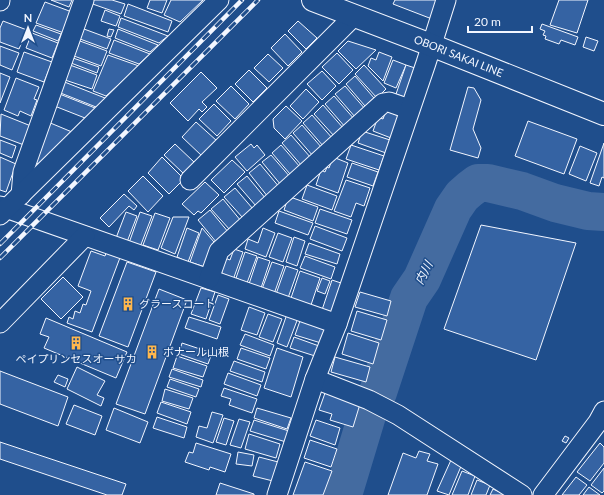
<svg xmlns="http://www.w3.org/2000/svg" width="604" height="495" viewBox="0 0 604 495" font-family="Lato,'Noto Sans JP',sans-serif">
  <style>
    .water { fill: #446ba0; stroke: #a8bbd7 }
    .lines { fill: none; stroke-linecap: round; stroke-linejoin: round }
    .river { stroke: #446ba0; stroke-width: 38 }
    .building { fill: #3563a3; stroke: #f2f6ff }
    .minor-casing { stroke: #f2f6ff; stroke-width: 21 }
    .secondary-casing { stroke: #f2f6ff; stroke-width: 24 }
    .minor { stroke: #1f4e8c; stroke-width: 19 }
    .secondary { stroke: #1f4e8c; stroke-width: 22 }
    .rail-casing { stroke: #f2f6ff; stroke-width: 4.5 }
    .rail { stroke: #1f4e8c; stroke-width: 3; stroke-dasharray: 9; stroke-linecap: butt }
    .labels { text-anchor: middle; stroke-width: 3; stroke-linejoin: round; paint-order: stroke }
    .street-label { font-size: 11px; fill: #f2f6ff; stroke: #1f4e8c }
    .poi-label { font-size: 11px; fill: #f2f6ff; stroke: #1f4e8c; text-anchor: start }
    .water-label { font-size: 12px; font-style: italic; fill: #f2f6ff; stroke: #1f4e8c }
  </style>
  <rect width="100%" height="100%" fill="#1f4e8c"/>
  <path class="water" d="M532 191 587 207H604V216C578 217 552 207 528 199Z"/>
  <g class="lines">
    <path class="river" d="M343 495 368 412 378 392 409 298 422 279 453 209 462 196 470 189 478 183H488L522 191 555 203 588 211 604 212"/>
  </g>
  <g class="building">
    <path d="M51 0H72L69 7Z"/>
    <path d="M87 0H112L125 4 121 14 87 2Z"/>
    <path d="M150 0H167L162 13 147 8Z"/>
    <path d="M171 0H203L180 22 164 15Z"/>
    <path d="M395 0H439L432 19 393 4Z"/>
    <path d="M559 0H588L577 33 550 25Z"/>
    <path d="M45 2 72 12 64 33 36 23Z"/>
    <path d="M128 4 172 21 168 32 124 16Z"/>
    <path d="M105 10 120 16 116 26 101 21Z"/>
    <path d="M121 18 168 36 159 43 118 27Z"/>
    <path d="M3 21 27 30 19 49 0 42V28Z"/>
    <path d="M298 21 317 38 306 49 288 31Z"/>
    <path d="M542 24 578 37 575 45 561 40 559 44 545 39 546 36 543 35 545 31 540 29Z"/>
    <path d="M36 25 61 34 58 41 33 31Z"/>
    <path d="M84 29 111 39 107 49 80 39Z"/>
    <path d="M109 29 114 30 111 37 107 36Z"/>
    <path d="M118 29 158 45 150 52 115 38Z"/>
    <path d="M32 33 58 43 52 58 26 48Z"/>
    <path d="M285 34 302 52 288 66 271 48Z"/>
    <path d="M586 37 598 41 594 51 583 47Z"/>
    <path d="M114 40 150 54 139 64 109 53Z"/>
    <path d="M80 41 107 51 101 66 74 56Z"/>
    <path d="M348 41 376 50 356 69 338 51Z"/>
    <path d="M0 46 19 53 12 70 0 65Z"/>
    <path d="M24 52 52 62 44 82 17 72Z"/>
    <path d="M379 52 392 57 383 81 368 66 371 58 376 60Z"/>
    <path d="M337 53 353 70 339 84 322 67Z"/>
    <path d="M268 54 283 68 269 82 254 68Z"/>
    <path d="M108 55 139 66 106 96 93 91Z"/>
    <path d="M73 58 99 67 97 73 71 63Z"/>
    <path d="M393 60 406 65 396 88 384 83Z"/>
    <path d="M70 65 97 75 92 89 65 80Z"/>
    <path d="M364 65 386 89 377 98 355 74Z"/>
    <path d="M406 65 418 69 407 98 396 94Z"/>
    <path d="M249 70 267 88 253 102 235 84Z"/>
    <path d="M322 71 336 86 322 100 307 84Z"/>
    <path d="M201 72 217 88 202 102 207 107 202 112 199 109 188 121 170 103Z"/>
    <path d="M0 73 10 77 0 103Z"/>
    <path d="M355 76 374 98 365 106 346 84Z"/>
    <path d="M16 78 39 87 34 99 37 100 31 116 20 111 18 116 4 110Z"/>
    <path d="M62 81 105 98 96 107 58 92Z"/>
    <path d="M231 86 249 104 235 119 216 101Z"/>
    <path d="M345 86 366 110 356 118 335 94Z"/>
    <path d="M468 87 474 88 481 100 473 129 481 148 478 158 450 150Z"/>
    <path d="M306 89 319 102 303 119 290 106Z"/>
    <path d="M57 93 95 108 85 118 52 105Z"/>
    <path d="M334 96 355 120 346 128 325 104Z"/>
    <path d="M214 104 231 121 217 136 199 119Z"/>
    <path d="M323 105 344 129 335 137 314 114Z"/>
    <path d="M286 106 302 121 285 139 274 128 273 119Z"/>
    <path d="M386 111 399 116 391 138 373 131 378 117 383 119Z"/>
    <path d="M1 114 31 126 24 145 0 136Z"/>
    <path d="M312 115 333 139 324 147 303 123Z"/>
    <path d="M528 121 577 139 564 174 515 156Z"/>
    <path d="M48 122 72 132 39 164 32 161Z"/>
    <path d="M196 122 217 141 202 156 182 137Z"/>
    <path d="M302 125 322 148 313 156 293 133Z"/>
    <path d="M362 131 390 140 386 153 358 143Z"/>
    <path d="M291 135 311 158 302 166 282 143Z"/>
    <path d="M0 140 16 146 12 158 0 153Z"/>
    <path d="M604 143V178L602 177 599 186 590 183Z"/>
    <path d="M175 144 194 162 183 173 164 155Z"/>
    <path d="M251 144 254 148 257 145 265 155 247 171 235 157Z"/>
    <path d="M281 145 300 167 290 174 272 153Z"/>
    <path d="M351 145 384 156 379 170 346 159Z"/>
    <path d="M580 146 597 153 586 181 569 174Z"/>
    <path d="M271 155 291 178 281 185 262 162Z"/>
    <path d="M0 157 16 164 6 192 0 190Z"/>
    <path d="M162 157 184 179 169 194 148 173Z"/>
    <path d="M333 157 348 163 338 193 316 185 321 170 325 172 327 167 329 168Z"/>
    <path d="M232 160 245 172 224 193 211 180Z"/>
    <path d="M352 163 378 172 373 186 347 177Z"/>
    <path d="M260 164 280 188 268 197 249 173Z"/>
    <path d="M143 176 163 196 148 212 128 191Z"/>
    <path d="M247 176 266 199 256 206 237 184Z"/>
    <path d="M346 180 370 188 364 206 356 203 351 217 334 211Z"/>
    <path d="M205 182 219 195 201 213 198 211 194 215 182 204Z"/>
    <path d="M307 185 337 196 332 210 302 199Z"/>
    <path d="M235 188 253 209 243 218 224 197Z"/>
    <path d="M124 194 137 206 134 210 129 206 109 227 100 218Z"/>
    <path d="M293 198 318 207 313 221 284 210 287 201Z"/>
    <path d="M223 199 241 221 230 230 211 209Z"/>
    <path d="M320 209 352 220 347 234 315 223Z"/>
    <path d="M210 210 229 233 217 243 198 220Z"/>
    <path d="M279 211 313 223 308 235 275 223Z"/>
    <path d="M126 212 137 216 127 242 116 238Z"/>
    <path d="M140 212 152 216 140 247 129 243Z"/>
    <path d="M155 213 170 218 158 250 143 245Z"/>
    <path d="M173 217H189L175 254 161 248Z"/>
    <path d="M481 225 576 243 536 360 444 329Z"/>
    <path d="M315 226 347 238 342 251 310 239Z"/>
    <path d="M187 228 199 233 188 262 177 257Z"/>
    <path d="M202 228 214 242 205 267 190 262Z"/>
    <path d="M263 228 275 233 266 257 245 249 248 239 258 243Z"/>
    <path d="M278 233 292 238 283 262 269 257Z"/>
    <path d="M294 237 305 241 297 266 286 262Z"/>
    <path d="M309 243 340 254 337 264 305 254Z"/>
    <path d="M234 249 243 252 233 280 224 277 221 271 225 258 230 260Z"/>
    <path d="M107 250 121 255 92 332 67 323 69 317 73 319 75 311 80 313 83 304 86 305 91 291 78 286 91 251 105 256Z"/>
    <path d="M245 252 257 256 247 283 236 278Z"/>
    <path d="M305 256 335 267 331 279 300 268Z"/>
    <path d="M258 257 270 261 261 288 249 284Z"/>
    <path d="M127 262 156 272 128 347 99 336Z"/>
    <path d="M272 262 284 266 274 294 262 289Z"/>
    <path d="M286 266 298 270 288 298 276 294Z"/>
    <path d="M300 271 320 278 310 308 290 301Z"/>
    <path d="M63 277 83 297 61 319 41 299Z"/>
    <path d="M322 278 330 281 325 294 317 291Z"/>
    <path d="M332 280 344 284 333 317 321 313Z"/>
    <path d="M201 288 215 292 206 319 191 314Z"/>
    <path d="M159 289 187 300 145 414 116 404Z"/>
    <path d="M360 292 391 301 387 316 355 307Z"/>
    <path d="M218 295 229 299 220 324 209 320Z"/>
    <path d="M249 307 265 313 257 335 241 330Z"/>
    <path d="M357 311 387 320 381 340 351 331Z"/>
    <path d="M268 314 282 319 273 342 259 337Z"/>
    <path d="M287 314 298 318 287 347 277 343Z"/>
    <path d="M189 317 221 327 217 339 185 328Z"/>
    <path d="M46 318 127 352 116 378 44 348 49 337 40 334Z"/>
    <path d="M301 318 326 326 321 343 295 335Z"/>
    <path d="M348 333 379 343 373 364 342 354Z"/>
    <path d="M245 334 274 345 270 356 240 345Z"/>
    <path d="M294 337 319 346 315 356 290 348Z"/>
    <path d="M182 343 212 353 208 364 179 354Z"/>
    <path d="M241 348 270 358 266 369 237 359Z"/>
    <path d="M277 348 303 357 291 397 264 388Z"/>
    <path d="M177 356 207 366 203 377 173 368Z"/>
    <path d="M335 357 370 367 366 382 331 372Z"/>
    <path d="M234 361 265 372 262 382 230 371Z"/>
    <path d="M77 367 105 381 97 395 104 398 101 406 67 389Z"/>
    <path d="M172 369 203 380 201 387 169 377Z"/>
    <path d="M0 371 68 397 58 426 0 404Z"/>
    <path d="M228 373 261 385 257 396 224 384Z"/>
    <path d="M58 375 68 379 65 387 54 382Z"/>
    <path d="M170 379 199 389 196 397 167 387Z"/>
    <path d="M224 388 257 399 252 413 229 405 231 399 221 396Z"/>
    <path d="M165 389 193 398 189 409 162 401Z"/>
    <path d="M325 393 360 404 353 427 330 420 332 414 319 410Z"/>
    <path d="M161 402 191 412 187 424 157 413Z"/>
    <path d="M74 405 102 416 95 435 66 424Z"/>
    <path d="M114 408 148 422 140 443 106 430Z"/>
    <path d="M257 408 291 418 287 429 254 418Z"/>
    <path d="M212 412 223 415 213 443 196 437 199 426 207 428Z"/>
    <path d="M157 417 187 427 184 438 153 428Z"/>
    <path d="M224 418 234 421 226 445 216 442Z"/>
    <path d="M239 419 250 422 241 448 230 445Z"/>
    <path d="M254 420 289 431 286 442 250 431Z"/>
    <path d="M316 420 340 428 335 445 310 436Z"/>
    <path d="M249 434 280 444 276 458 245 449Z"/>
    <path d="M565 436 569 438 566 443 562 441Z"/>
    <path d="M310 440 337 449 331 467 304 458Z"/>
    <path d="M0 442 126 484 122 495H107L0 459Z"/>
    <path d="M196 443 231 454 225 472 210 467 209 470 185 462 189 452 193 453Z"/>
    <path d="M600 443 604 447V463L590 481 577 472Z"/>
    <path d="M419 451 430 454 427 461 438 464 427 495H388L403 453 416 458Z"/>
    <path d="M238 452 254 455 252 466 236 464Z"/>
    <path d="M259 457 282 463 277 482 253 476Z"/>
    <path d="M451 460 462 464 449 495 437 491Z"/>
    <path d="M305 462 332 471 323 495H293Z"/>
    <path d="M604 468V491L602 493 591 485Z"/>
    <path d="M462 471 475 476 468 495H452Z"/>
    <path d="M576 477 587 485 579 495H562Z"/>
    <path d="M477 480 490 485 486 495H471Z"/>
    <path d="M220 483 254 494V495H216Z"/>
    <path d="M589 487 600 495H583Z"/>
    <path d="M493 489 506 495H490Z"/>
  </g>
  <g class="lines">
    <g class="minor-casing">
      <g id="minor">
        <path d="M0 1V0"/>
        <path d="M190 180 355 15"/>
        <path d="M21 195 23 172 84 0"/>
        <path d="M0 206 337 324"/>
        <path d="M0 215 219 0"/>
        <path d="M209 279 219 251 383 103 389 102 409 109"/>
        <path d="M0 323 85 236"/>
        <path d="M315 379 369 400 398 415 522 495"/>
        <path d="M277 495 315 379 337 324 426 63 446 0"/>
        <path d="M543 495 598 422 604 411"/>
      </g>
    </g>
    <g class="secondary-casing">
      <g id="secondary">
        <path id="s1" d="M313 0 431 45 604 114"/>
      </g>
    </g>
    <use href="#minor" class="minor"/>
    <use href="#secondary" class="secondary"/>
    <g class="rail-casing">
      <g id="rail">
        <path d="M0 244 242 0"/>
        <path d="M0 258 258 0"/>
      </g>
    </g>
    <use href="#rail" class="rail"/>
  </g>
  <defs>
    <g id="building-bare" transform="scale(1.08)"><path d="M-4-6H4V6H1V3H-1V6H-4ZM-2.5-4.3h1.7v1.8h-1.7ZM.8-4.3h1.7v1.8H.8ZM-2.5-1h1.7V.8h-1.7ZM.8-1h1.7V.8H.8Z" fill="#ffb74d" stroke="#1f4e8c" stroke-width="2.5" paint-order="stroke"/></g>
  </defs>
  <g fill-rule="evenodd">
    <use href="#building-bare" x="128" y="304"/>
    <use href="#building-bare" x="76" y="343"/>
    <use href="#building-bare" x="152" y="352"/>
  </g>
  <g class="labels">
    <g class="street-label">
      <text dy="4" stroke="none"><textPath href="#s1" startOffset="156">OBORI SAKAI LINE</textPath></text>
    </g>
    <g class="poi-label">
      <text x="139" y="308">グラースコート</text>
      <text x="163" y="356">ボナール山根</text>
      <text x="76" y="363" text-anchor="middle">ペイプリンセスオーサカ</text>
    </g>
    <g class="water-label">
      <text transform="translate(424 273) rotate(-63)" y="4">内川</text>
    </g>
  </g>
  <g transform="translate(28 28)" stroke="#1f4e8c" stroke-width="3" paint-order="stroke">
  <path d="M0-3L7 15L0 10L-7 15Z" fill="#f2f6ff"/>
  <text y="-6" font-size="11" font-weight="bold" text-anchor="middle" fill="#f2f6ff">N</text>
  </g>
  <path d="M468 26v6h64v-6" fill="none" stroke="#f2f6ff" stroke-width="2"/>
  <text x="474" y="26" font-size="12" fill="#f2f6ff" stroke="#1f4e8c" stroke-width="3" paint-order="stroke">20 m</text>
</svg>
